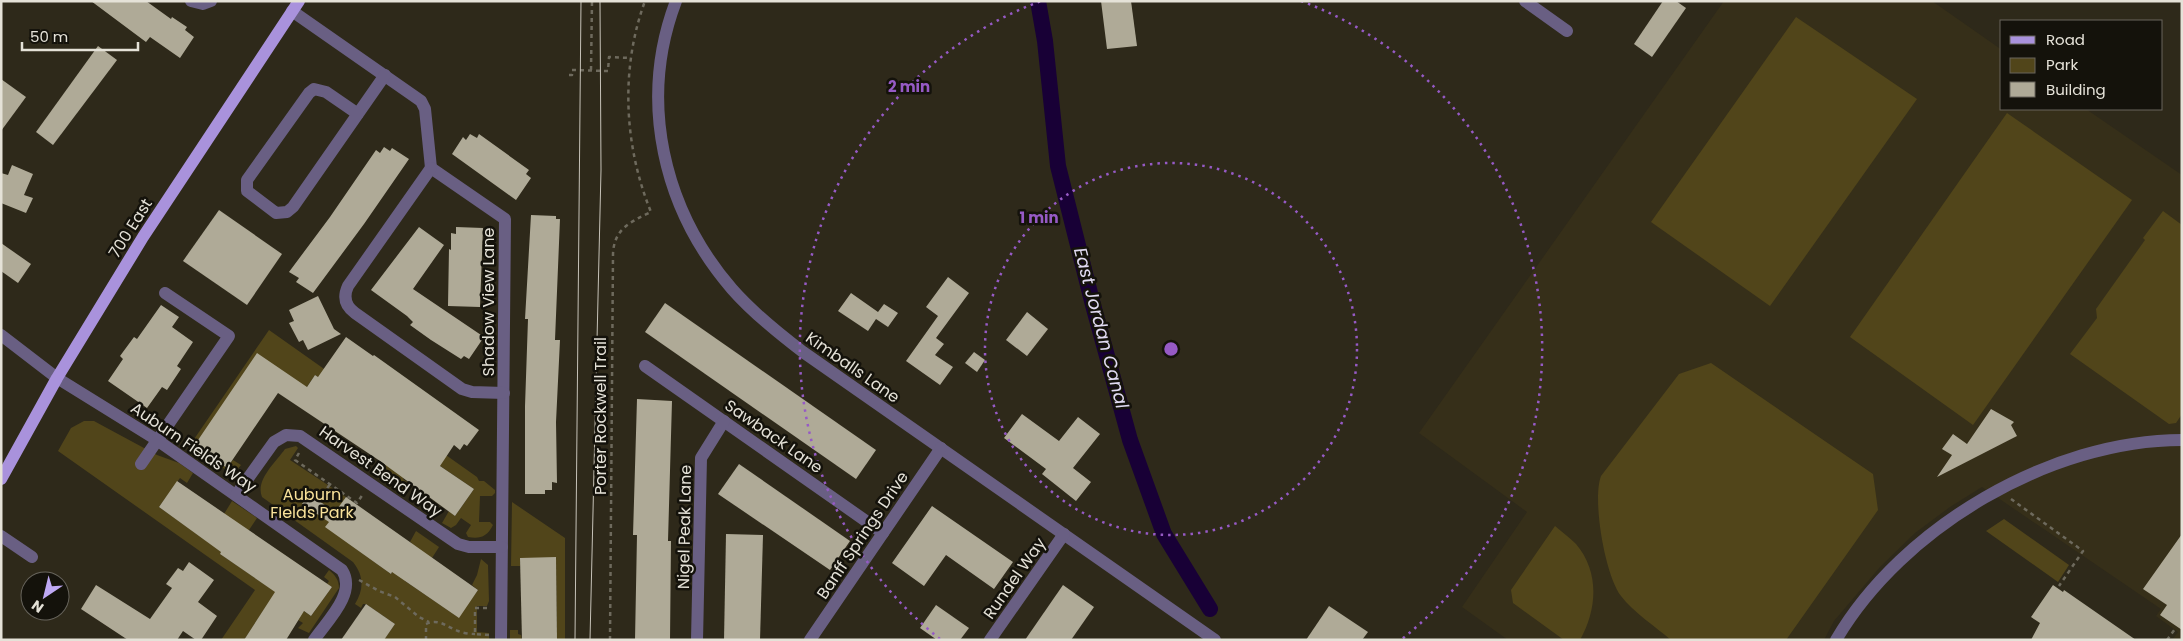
<svg xmlns="http://www.w3.org/2000/svg" width="2183" height="641" viewBox="0 0 2183 641" font-family="Poppins,sans-serif">
  <style>
    .built { fill: #362f19 }
    .green { fill: #51451a }
    .lines { fill: none; stroke-linecap: round; stroke-linejoin: round }
    .canal { stroke: #180036; stroke-width: 16 }
    .building { fill: #afaa97 }
    .path { stroke: #6e6a5d; stroke-width: 2.5; stroke-dasharray: 4 4; stroke-linecap: butt }
    .minor { stroke: #695f83; stroke-width: 12 }
    .major { stroke: #a992dc; stroke-width: 12 }
    .tram { stroke: #c6c2b8; stroke-width: 1 }
    .ring { fill: none; stroke: #965ac5; stroke-width: 2.5; stroke-dasharray: 2.5 5 }
    .labels { text-anchor: middle; stroke-width: 5; stroke-linejoin: round; paint-order: stroke }
    .street-label { font-size: 16px; fill: #e5e2d8; stroke: #14120b }
    .park-label { font-size: 16px; fill: #f9e29a; stroke: #14120b }
    .water-label { font-size: 18px; font-style: italic; fill: #e1dbf2; stroke: #14120b }
    .centre { fill: #965ac5; stroke: #14120b; stroke-width: 2.5 }
    .ring-label { font-size: 15px; text-anchor: middle; font-weight: bold; fill: #965ac5; stroke: #14120b; stroke-width: 5; stroke-linejoin: round; paint-order: stroke }
  </style>
  <rect width="100%" height="100%" fill="#2e291a"/>
  <path class="built" d="M1724 1H1932L2002 50V109H2086L2182 175V640H2172L2178 632 2156 616 2161 609 1982 487 1950 507 1915 533 1880 567 1834 621 1824 640H1508L1462 607 1527 512 1419 433Z"/>
  <g class="green">
    <path d="M1796 17 1917 99 1770 306 1651 222Z"/>
    <path d="M2007 113 2132 200 1973 425 1850 337Z"/>
    <path d="M2163 211 2182 225V414L2176 423 2169 424 2070 354 2097 318 2096 309 2145 240 2143 238Z"/>
    <path d="M269 330 477 477 479 481H484L495 490V493L492 496H480L479 522H490L493 525C487 537 480 539 468 537L466 533 471 525 461 518 456 525 451 528 442 523 449 511 455 516 474 489 421 453 403 479 410 484 402 495 371 473 377 465 383 468 409 438 315 375 297 401 288 379 195 445 227 468 233 460 241 465 236 471 226 470 190 445Z"/>
    <path d="M1711 363 1873 474 1878 510 1786 640H1671C1656 627 1633 612 1621 596 1605 575 1592 500 1601 476L1679 374Z"/>
    <path d="M84 421H94L105 427 157 455 179 463 193 473 187 483 180 478 159 507 212 545 224 514 232 501 257 518 249 530 231 538 220 554 311 616 332 587 327 584 329 581 324 577 329 570C335 575 339 580 339 588L309 633 298 628 303 623 298 620 300 618 271 599 244 640H221L255 590 58 451 71 428Z"/>
    <path d="M296 446 298 448 290 460 346 497 326 527 391 574 412 543 410 542 416 531 439 547 432 558 424 553 405 581 458 617 478 590 472 585 477 575 481 559 488 565 489 601 487 606H477V632L489 633V640H384L395 624 366 604H363L361 608 355 604C364 589 364 576 353 562L262 497C255 480 276 462 285 449Z"/>
    <path d="M512 502 565 538V640H557L556 558H520V566H511Z"/>
    <path d="M2004 519 2069 565 2058 582 1986 531Z"/>
    <path d="M1555 526C1562 532 1570 538 1576 544 1600 572 1597 610 1580 640H1564L1513 603 1511 590Z"/>
    <path d="M510 630H518V634L521 635 522 640H510Z"/>
  </g>
  <g class="lines">
    <path class="canal" d="M1038 1 1045 41 1058 166 1093 305 1130 440 1164 534 1210 609"/>
  </g>
  <g class="building">
    <path d="M91 1H146L171 19 172 17 187 27 185 30 194 37 180 58 150 37 146 42Z"/>
    <path d="M1101 1H1131L1137 46 1107 49Z"/>
    <path d="M1663 1H1676L1686 8 1652 57 1634 44Z"/>
    <path d="M98 46 117 60 53 145 36 132Z"/>
    <path d="M1 79 26 97 1 131Z"/>
    <path d="M470 134 477 138 479 134 529 170 526 174 531 178 516 200 452 154 463 137 466 140Z"/>
    <path d="M384 147 390 151 392 148 409 159 364 224 313 293 296 282 299 278 289 272 330 217 376 150 380 153Z"/>
    <path d="M12 165 33 174 24 195 33 198 26 213 1 203V173L8 175Z"/>
    <path d="M219 210 282 254 247 305 183 261Z"/>
    <path d="M531 215 556 216V219H560L555 340H560L556 422 557 483 552 482V490H545V494H525V406L528 319H525Z"/>
    <path d="M419 227 444 245 413 289 484 337 469 359 464 356 461 359 431 340 410 325 413 322 407 316 371 290Z"/>
    <path d="M456 227 483 228 480 307 448 306 449 249 451 250V233L456 234Z"/>
    <path d="M1 243 31 264 18 283 1 271Z"/>
    <path d="M948 277 969 293 936 338 944 344 935 355 953 367 940 385 906 361 938 316 926 307Z"/>
    <path d="M851 293 878 312 884 304 898 313 888 327 876 319 868 331 838 311Z"/>
    <path d="M318 296 334 329 341 334 308 350 303 340 299 342 289 323 294 321 289 310Z"/>
    <path d="M665 303 876 450 856 479 645 332Z"/>
    <path d="M161 305 179 317 172 327 193 342 177 366 181 369 167 390 162 387 147 408 108 381 123 359 120 356 134 337 137 339Z"/>
    <path d="M1027 312 1048 329 1027 356 1006 340Z"/>
    <path d="M346 337 373 356 374 355 479 430 467 446 464 444 460 450 454 445 440 466 474 489 455 516 380 461 278 393 227 468 194 446 257 353 307 387 315 375 318 377Z"/>
    <path d="M974 352 985 360 977 372 965 363Z"/>
    <path d="M637 399 672 401 668 541H671L670 640H635L637 535H633Z"/>
    <path d="M1991 409 2014 422 2011 425 2017 436 1937 477 1952 455 1942 449 1953 434 1967 444Z"/>
    <path d="M1022 414 1059 441 1078 417 1100 434 1073 468 1091 482 1076 501 1042 474 1046 469 1004 438Z"/>
    <path d="M739 464 850 541 830 570 718 494Z"/>
    <path d="M177 481 332 587 311 616 304 611 286 640H244L275 592 220 554 221 552 159 507Z"/>
    <path d="M309 494 335 512 346 497 478 590 459 618 392 572 391 574 325 527 329 522 302 504Z"/>
    <path d="M932 506 1013 562 994 589 946 555 924 586 892 563Z"/>
    <path d="M726 534 763 535 760 640H724Z"/>
    <path d="M2182 534V630L2160 615 2167 605 2143 589Z"/>
    <path d="M556 557 557 640H522L520 558Z"/>
    <path d="M189 562 214 580 198 602 217 616 201 640H196L183 631 177 640H128L81 609 96 585 150 619 172 588 166 584 178 568 183 571Z"/>
    <path d="M1063 585 1094 607 1071 640H1025Z"/>
    <path d="M2053 585 2063 592 2064 590 2136 640H2031L2040 623 2031 617Z"/>
    <path d="M366 604 395 624 384 640H341Z"/>
    <path d="M936 605 969 628 960 640H937L920 628Z"/>
    <path d="M1329 606 1368 632 1362 640H1306Z"/>
  </g>
  <g class="lines">
    <g class="path">
      <path d="M591 70 592 1"/>
      <path d="M569 75H572V70L608 71 609 57 631 58"/>
      <path d="M299 453 295 460 357 503 363 494"/>
      <path d="M323 495 330 484"/>
      <path d="M2011 499 2083 551 2059 586"/>
      <path d="M359 580 379 591 395 597 419 617 429 622"/>
      <path d="M487 608H475V634L489 635"/>
      <path d="M426 640V624C439 618 447 627 458 631 463 633 470 634 475 634"/>
      <path d="M610 640 613 254C614 229 630 222 651 212 624 146 620 69 645 1"/>
      <path d="M2167 640 2175 629"/>
    </g>
    <g class="minor">
      <path d="M191 1 203 4 211 1"/>
      <path d="M676 1C638 101 663 209 732 289 753 313 778 333 803 352L1215 640"/>
      <path d="M1525 1 1567 31"/>
      <path d="M292 11 421 101 425 109 431 168"/>
      <path d="M358 114 326 92 314 89 309 93 247 180V191L276 213 287 212 293 207 385 75"/>
      <path d="M431 168 505 219 501 640"/>
      <path d="M431 168 348 286C343 297 345 306 355 313L462 389 472 392 504 393"/>
      <path d="M1 335 57 378 157 440 342 570C357 593 327 621 314 640"/>
      <path d="M645 366 883 533"/>
      <path d="M141 464 229 336 165 293"/>
      <path d="M236 495 274 442 286 435 300 436 458 544 469 547H502"/>
      <path d="M1 536 32 557"/>
      <path d="M697 640 701 458 724 421"/>
      <path d="M810 640 941 448"/>
      <path d="M990 640 1064 534"/>
      <path d="M1836 640C1902 527 2051 440 2182 440"/>
    </g>
    <path class="major" d="M1 479 57 378 143 237 299 1"/>
    <g class="tram">
      <path d="M575 640 581 1"/>
      <path d="M590 640 601 170 600 1"/>
    </g>
  </g>
  <g class="ring">
    <circle cx="1171" cy="349" r="186"/>
    <path d="M940 639A371 371 0 0 1 1041 1M1301 1A371 371 0 0 1 1402 639"/>
  </g>
  <g class="labels">
    <g class="street-label">
      <text transform="translate(130 228) rotate(-58)" y="6">700 East</text>
      <text transform="translate(488 302) rotate(-90)" y="6">Shadow View Lane</text>
      <text transform="translate(853 367) rotate(35)" y="6">Kimballs Lane</text>
      <text transform="translate(600 416) rotate(-90)" y="6">Porter Rockwell Trail</text>
      <text transform="translate(774 436) rotate(35)" y="6">Sawback Lane</text>
      <text transform="translate(194 447) rotate(34)" y="6">Auburn Fields Way</text>
      <text transform="translate(381 471) rotate(35)" y="6">Harvest Bend Way</text>
      <text transform="translate(684 527) rotate(-89)" y="6">Nigel Peak Lane</text>
      <text transform="translate(862 535) rotate(-56)" y="6">Banff Springs Drive</text>
      <text transform="translate(1014 578) rotate(-55)" y="6">Rundel Way</text>
    </g>
    <g class="park-label">
      <text x="312" y="500">Auburn<tspan x="312" dy="18">FIelds Park</tspan></text>
    </g>
    <g class="water-label">
      <text transform="translate(1101 328) rotate(75)" y="6">East Jordan Canal</text>
    </g>
  </g>
  <circle cx="1171" cy="349" r="8" class="centre"/>
  <g class="ring-label">
    <text x="909" y="92">2 min</text>
    <text x="1039" y="223">1 min</text>
  </g>
  <rect width="2183" height="641" fill="none" stroke="#e5e2d8" stroke-width="5"/>
  <rect x="2000" y="20" width="162" height="90" fill="#14120b" stroke="#68655d"/>
  <rect x="2010" y="36" width="25" height="8" fill="#a992dc" stroke="#68655d"/>
  <text x="2046" y="45" font-size="15" fill="#e5e2d8">Road</text>
  <rect x="2010" y="58" width="25" height="15" fill="#51451a" stroke="#68655d"/>
  <text x="2046" y="70" font-size="15" fill="#e5e2d8">Park</text>
  <rect x="2010" y="82" width="25" height="15" fill="#afaa97" stroke="#68655d"/>
  <text x="2046" y="95" font-size="15" fill="#e5e2d8">Building</text>
  <g transform="translate(45 596) rotate(215)"><circle r="24" fill="#14120b" stroke="#68655d"/>
  <path d="M0-4L9 19L0 12L-9 19Z" fill="#bfa9f4"/>
  <text y="-8" font-size="14" font-weight="bold" text-anchor="middle" fill="#e5e2d8">N</text>
  </g>
  <path d="M22 42v8h116v-8" fill="none" stroke="#e5e2d8" stroke-width="2.5"/>
  <text x="30" y="42" font-size="15" fill="#e5e2d8" stroke="#14120b" stroke-width="4" paint-order="stroke">50 m</text>
</svg>
